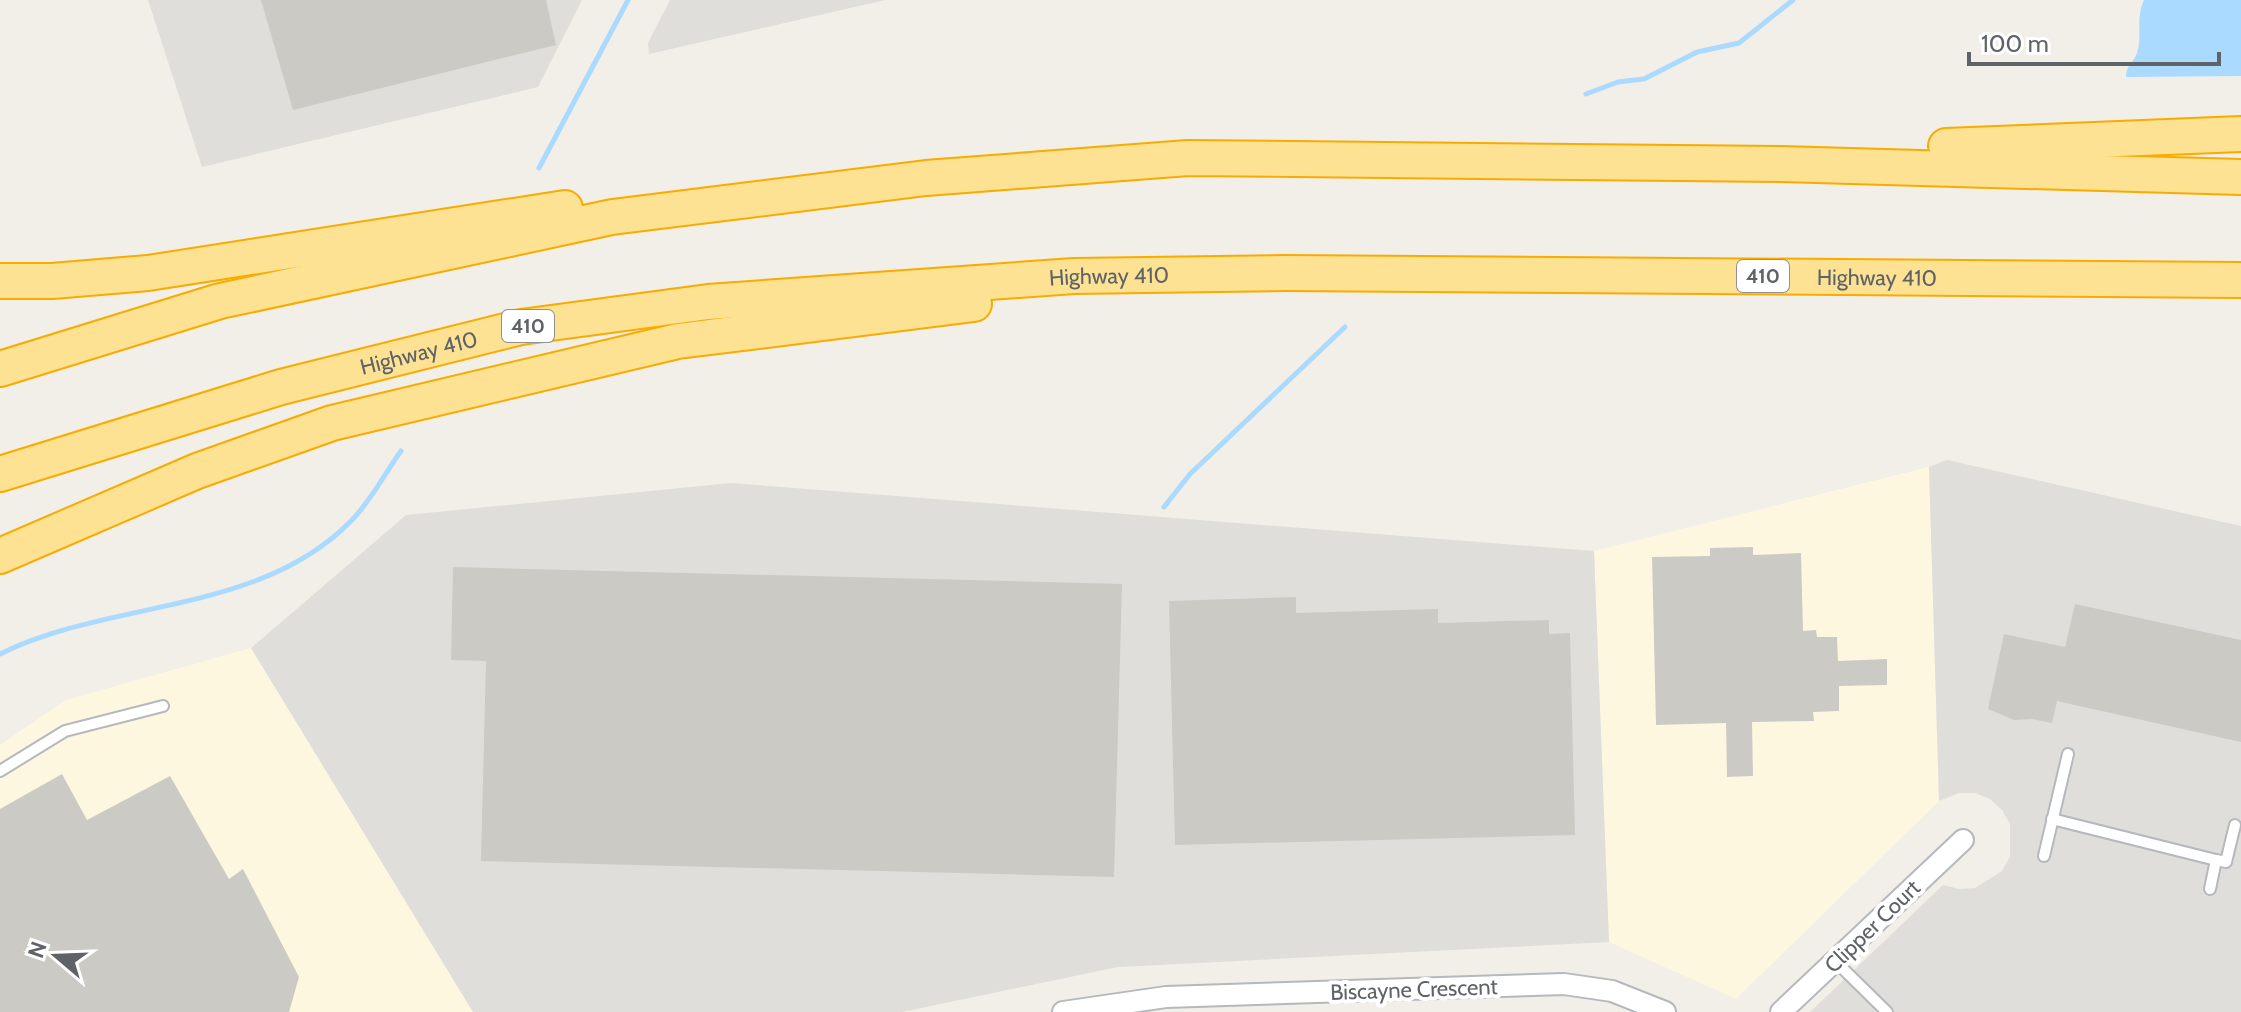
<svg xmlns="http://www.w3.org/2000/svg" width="2241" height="1012" viewBox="0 0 2241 1012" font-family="Cabin,sans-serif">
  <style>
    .commercial { fill: #fef7e0 }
    .industrial { fill: #e0deda }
    .water { fill: #aadaff }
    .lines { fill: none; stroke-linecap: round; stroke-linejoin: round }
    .stream { stroke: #aadaff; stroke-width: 5 }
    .building { fill: #cccac5 }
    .lane-casing { stroke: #b5b8bc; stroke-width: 14 }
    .street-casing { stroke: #b5b8bc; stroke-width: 24 }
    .highway-casing { stroke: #f9ab00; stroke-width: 38 }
    .lane { stroke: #fff; stroke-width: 10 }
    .street { stroke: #fff; stroke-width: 20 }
    .highway { stroke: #fde293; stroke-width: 34 }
    .labels { text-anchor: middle; stroke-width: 8; stroke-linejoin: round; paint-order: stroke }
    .shield { fill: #fff; stroke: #8f9295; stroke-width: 2 }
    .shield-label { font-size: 20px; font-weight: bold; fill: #5f6368 }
    .street-label { font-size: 22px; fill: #5f6368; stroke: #fff }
  </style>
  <rect width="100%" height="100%" fill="#f1efe8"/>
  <g class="commercial">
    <path d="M1929 467 1939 801 1736 999 1609 942 1594 551Z"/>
    <path d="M251 648 473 1012H0V745L66 700Z"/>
  </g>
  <g class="industrial">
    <path d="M148 0H582L538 87 202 167Z"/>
    <path d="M670 0H885L649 54 648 43Z"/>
    <path d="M1947 460 2241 526V1012H1810L1943 885 1959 889 1975 888 2002 871 2010 857V824L2002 810 1990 799 1975 793H1959L1939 801 1929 467Z"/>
    <path d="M731 483 1594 551 1609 942 1118 967 902 1012H473L251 648 406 515Z"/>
  </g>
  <path class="water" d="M2144 0H2241V76L2126 77C2126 65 2133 64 2137 53 2143 36 2135 20 2144 0Z"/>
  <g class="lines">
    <g class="stream">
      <path d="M1586 94 1618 82 1644 79 1697 52 1739 43 1793 0"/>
      <path d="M539 168 628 0"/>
      <path d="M1164 507 1190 474 1345 327"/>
      <path d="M0 654C111 599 259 615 351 521 371 501 385 473 401 451"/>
    </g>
  </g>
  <g class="building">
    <path d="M261 0H546L556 45 293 110Z"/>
    <path d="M1753 547V555L1801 553 1803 631 1816 630 1817 637H1837L1838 661 1887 659V685L1839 686V711L1813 712 1814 721 1752 722 1753 776 1727 777 1726 723 1656 725 1652 557 1710 556V548Z"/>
    <path d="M453 567 1122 584 1114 877 481 861 486 661 451 660Z"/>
    <path d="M1296 597V613L1438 609V623L1549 620V634L1570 633 1575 835 1175 845 1169 601Z"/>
    <path d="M2075 604 2241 640V742L2057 701 2052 723 2032 719 2014 720 1988 709 2004 634 2065 647Z"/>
    <path d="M62 774 87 820 170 776 229 879 243 869 299 977 289 1012H0V809Z"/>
  </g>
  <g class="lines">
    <g class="lane-casing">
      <g id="lane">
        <path d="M0 771 65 731 163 706"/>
        <path d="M2052 819 2216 860 2210 889"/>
        <path d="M2044 856 2068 754"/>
        <path d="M2216 860 2226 862 2235 825"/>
        <path d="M1835 961 1887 1012"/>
      </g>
    </g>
    <g class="street-casing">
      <g id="street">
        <path d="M1063 1012 1166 997 1564 984 1612 991 1665 1012"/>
        <path d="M1781 1012 1963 840"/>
      </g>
    </g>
    <g class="highway-casing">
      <g id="highway">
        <path d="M1946 146 2241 134"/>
        <path d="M0 281H52L148 273 565 208"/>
        <path d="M0 369 220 301 612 217 926 178 1188 158 1781 164 2241 177"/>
        <path id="s1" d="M0 474 281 387 521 327 708 302 1074 276 1285 273 2241 280"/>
        <path d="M0 556 197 471 332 423 678 341 974 304"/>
      </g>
    </g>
    <use href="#lane" class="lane"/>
    <use href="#street" class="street"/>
    <use href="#highway" class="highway"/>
  </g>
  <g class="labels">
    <g class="shield">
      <rect x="1737" y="260" width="52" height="32" rx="6"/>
      <rect x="502" y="310" width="52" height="32" rx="6"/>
    </g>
    <g class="shield-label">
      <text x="1763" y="283">410</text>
      <text x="528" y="333">410</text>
    </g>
    <g class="street-label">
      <text dy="8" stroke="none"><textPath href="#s1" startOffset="1132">Highway 410</textPath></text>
      <text dy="8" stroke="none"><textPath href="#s1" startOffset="1900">Highway 410</textPath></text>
      <text dy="8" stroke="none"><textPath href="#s1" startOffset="436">Highway 410</textPath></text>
      <text transform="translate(1872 926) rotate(-44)" y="8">Clipper Court</text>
      <text transform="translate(1414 989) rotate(-2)" y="8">Biscayne Crescent</text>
    </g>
  </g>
  <g transform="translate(56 956) rotate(289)" stroke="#ffffff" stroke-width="6" paint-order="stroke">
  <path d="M0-6L14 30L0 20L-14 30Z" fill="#5f6368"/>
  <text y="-12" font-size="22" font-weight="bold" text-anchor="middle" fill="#5f6368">N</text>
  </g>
  <path d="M1969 52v12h250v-12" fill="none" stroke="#5f6368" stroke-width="4"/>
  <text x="1981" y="52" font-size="24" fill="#5f6368" stroke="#ffffff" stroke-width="6" paint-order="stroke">100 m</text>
</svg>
